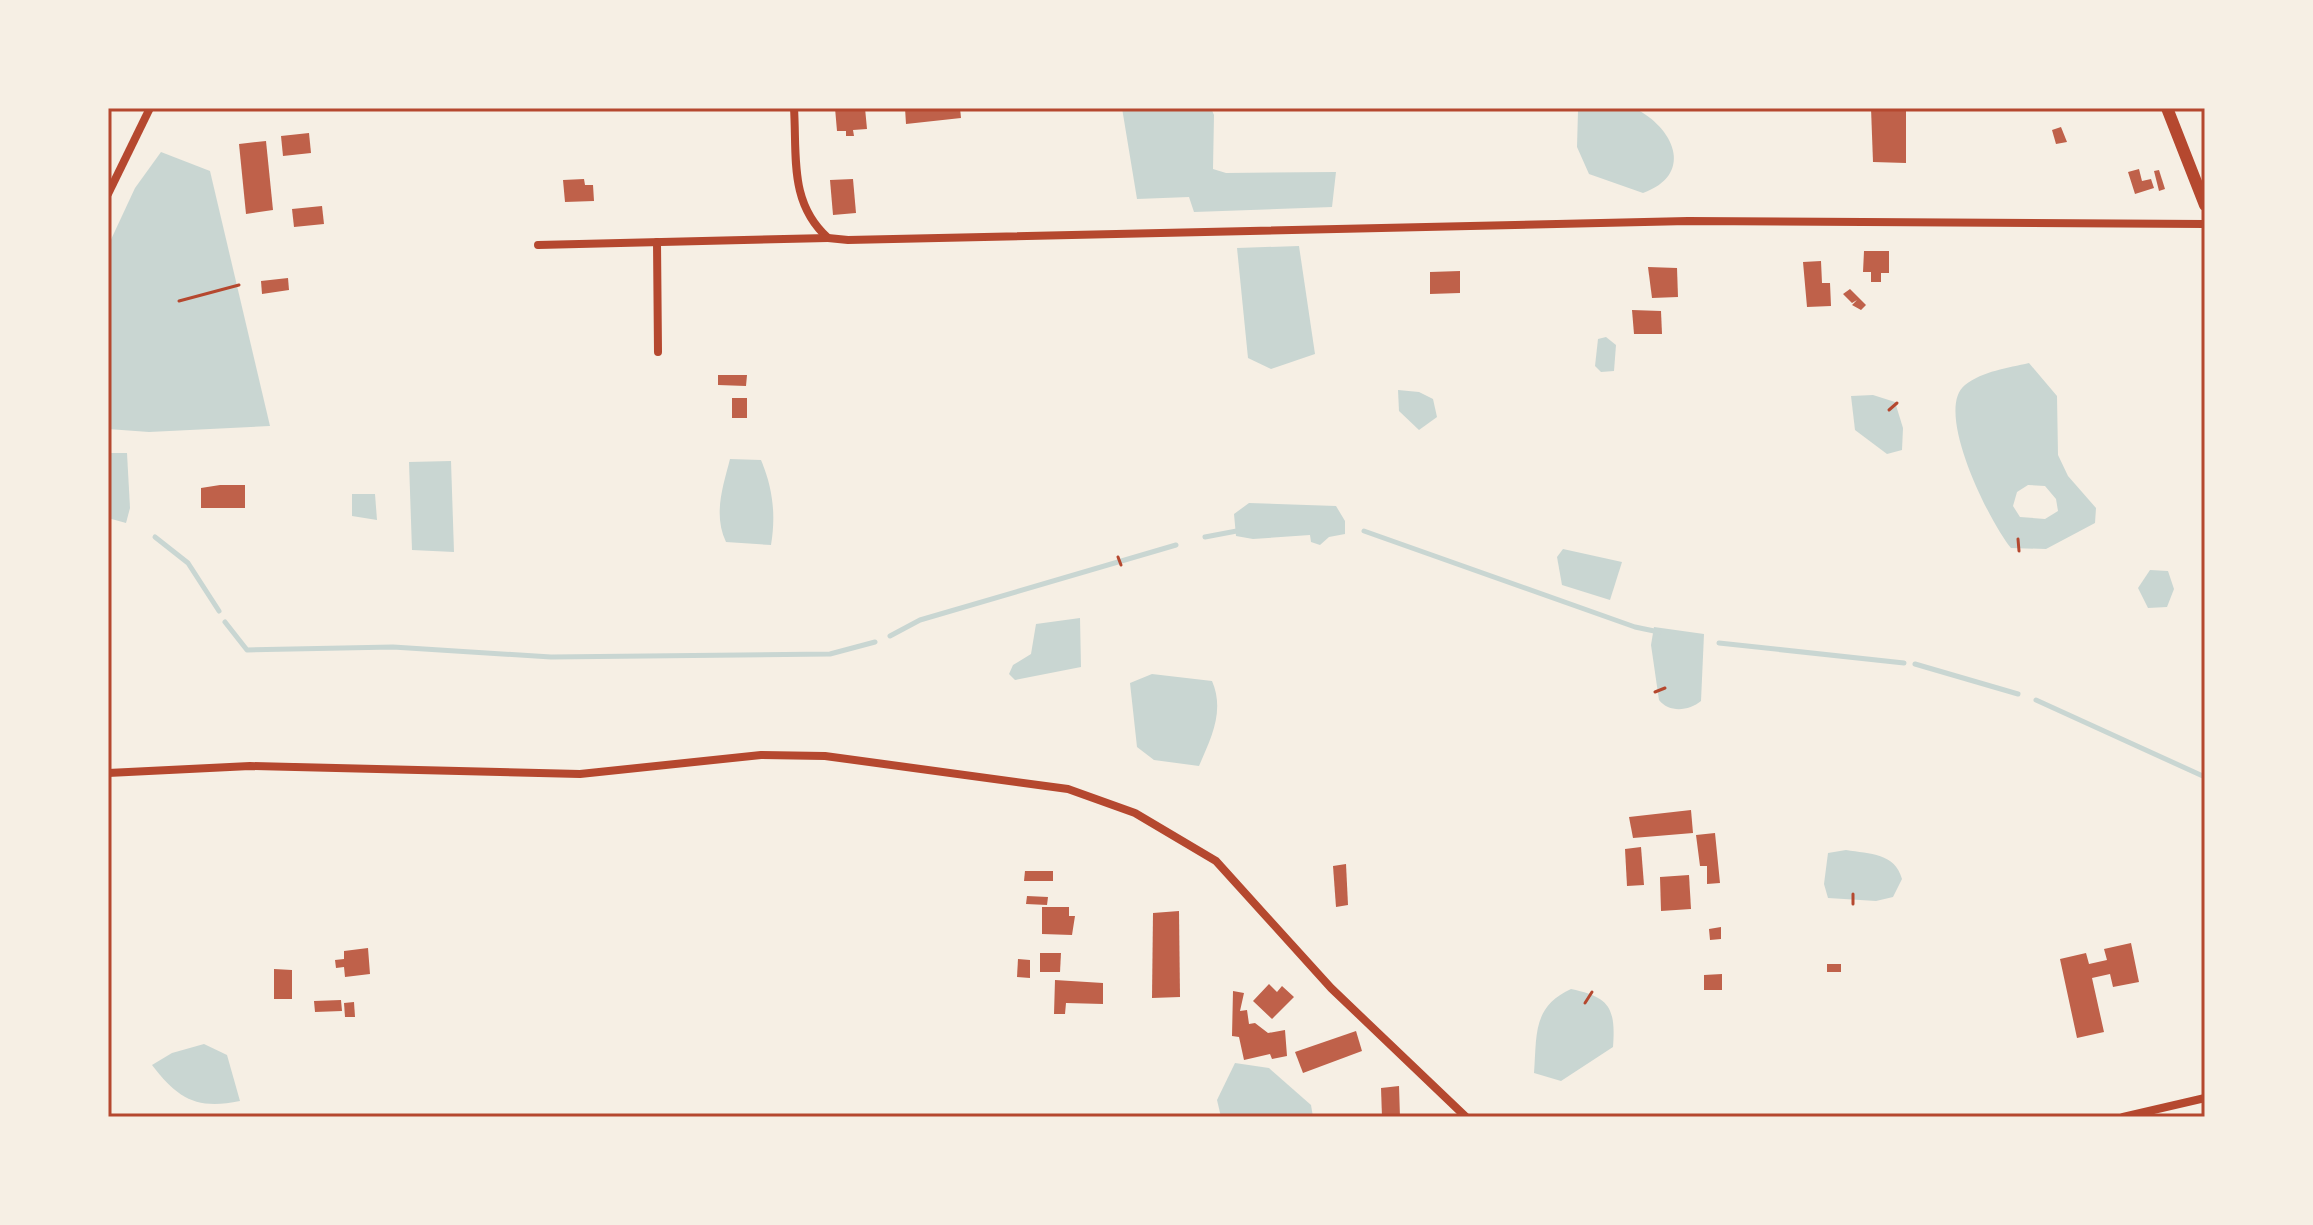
<svg xmlns="http://www.w3.org/2000/svg" width="2313" height="1225" viewBox="0 0 2313 1225" font-family="'Nunito Sans',sans-serif">
  <style>
    .water { fill: #c9d6d2; fill-rule: evenodd }
    .lines { fill: none; stroke-linecap: round; stroke-linejoin: round }
    .stream { stroke: #c9d6d2; stroke-width: 5 }
    .building { fill: #bf614a }
    .path { stroke: #b5482f; stroke-width: 3 }
    .minor { stroke: #b5482f; stroke-width: 8 }
    .secondary { stroke: #b5482f; stroke-width: 12 }
    .neatline { fill: none; stroke: #b5482f; stroke-width: 3 }
  </style>
  <rect width="100%" height="100%" fill="#f6efe4"/>
  <g class="water">
    <path d="M1122 108H1211L1214 115 1213 169 1226 173 1336 172 1332 207 1194 212 1189 197 1137 199Z"/>
    <path d="M1581 108C1596 108 1625 103 1638 110 1676 131 1693 175 1643 193L1589 174 1577 147 1578 111Z"/>
    <path d="M161 152 210 171 270 426 149 432 108 429V246L135 188Z"/>
    <path d="M1299 246 1315 354 1271 369 1248 358 1237 248Z"/>
    <path d="M1606 337 1616 345 1614 371 1601 372 1595 366 1598 339Z"/>
    <path d="M2029 363 2057 396 2058 455 2068 476 2096 508 2095 523 2046 549 2011 548C1990 523 1933 410 1965 385 1983 371 2008 368 2029 363ZM2028 485 2045 486 2056 499 2058 511 2045 519 2020 517 2013 506 2017 492Z"/>
    <path d="M1398 390 1419 392 1433 399 1437 417 1419 430 1399 411Z"/>
    <path d="M1873 395 1895 402 1903 428 1902 450 1887 454 1855 430 1851 396Z"/>
    <path d="M108 453H127L130 508 126 523 108 518Z"/>
    <path d="M730 459 761 460C773 488 776 515 771 545L726 542C713 514 723 487 730 459Z"/>
    <path d="M451 461 454 552 412 550 409 462Z"/>
    <path d="M352 494H375L377 520 352 516Z"/>
    <path d="M1249 503 1336 506 1345 521V534L1329 537 1320 545 1311 542 1310 535 1253 539 1236 536 1234 514Z"/>
    <path d="M1563 549 1622 562 1610 600 1562 585 1557 557Z"/>
    <path d="M2150 570 2168 571 2174 589 2167 607 2148 608 2138 588Z"/>
    <path d="M1080 618 1081 667 1015 680 1009 674 1013 665 1031 654 1036 624Z"/>
    <path d="M1654 627 1704 634 1701 701C1689 711 1669 713 1659 700L1651 645Z"/>
    <path d="M1152 674 1212 681C1225 711 1211 738 1199 766L1154 760 1137 747 1130 683Z"/>
    <path d="M1846 850C1870 854 1895 853 1902 879L1893 897 1876 901 1828 898 1824 884 1828 853Z"/>
    <path d="M1571 989C1609 997 1616 1007 1613 1047L1561 1081 1534 1073C1537 1035 1532 1007 1571 989Z"/>
    <path d="M204 1044 227 1055 240 1101C197 1110 178 1099 152 1065L172 1053Z"/>
    <path d="M1235 1063 1269 1068 1311 1105 1313 1117H1221L1217 1100Z"/>
  </g>
  <g class="lines">
    <g class="stream">
      <path d="M1364 531 1635 627 1659 632"/>
      <path d="M155 537 188 563 219 611"/>
      <path d="M1205 537 1242 530"/>
      <path d="M225 622 247 650 393 647 551 657 830 654 875 642"/>
      <path d="M890 636 920 620 1176 545"/>
      <path d="M1719 643 1904 663"/>
      <path d="M1915 664 2018 694"/>
      <path d="M2036 700 2205 777"/>
    </g>
  </g>
  <g class="building">
    <path d="M835 108H865L867 129 853 130 854 136H846V131H837Z"/>
    <path d="M905 108H960L961 118 906 124Z"/>
    <path d="M1871 108H1906V163L1873 162Z"/>
    <path d="M2061 127 2067 142 2056 144 2052 130Z"/>
    <path d="M309 133 311 153 283 156 281 136Z"/>
    <path d="M266 141 273 210 246 214 239 144Z"/>
    <path d="M2139 169 2142 181 2151 179 2154 188 2135 194 2128 172Z"/>
    <path d="M2159 170 2165 189 2159 191 2154 171Z"/>
    <path d="M584 179 585 185H593L594 201 565 202 563 180Z"/>
    <path d="M853 179 856 213 833 215 830 180Z"/>
    <path d="M322 206 324 224 294 227 292 209Z"/>
    <path d="M1864 251H1889V273H1881V282H1871V272H1863Z"/>
    <path d="M1821 261 1822 283H1830L1831 306 1807 307 1803 262Z"/>
    <path d="M1648 267 1677 268 1678 297 1652 298Z"/>
    <path d="M1460 271V293L1430 294V272Z"/>
    <path d="M288 278 289 290 262 294 261 281Z"/>
    <path d="M1850 289 1866 305 1861 310 1852 305 1857 300 1852 303 1843 294Z"/>
    <path d="M1632 310 1661 311 1662 334H1634Z"/>
    <path d="M718 375H747L746 386 718 385Z"/>
    <rect x="732" y="398" width="15" height="20"/>
    <path d="M220 485H245V508H201V488Z"/>
    <path d="M1691 810 1693 833 1633 838 1629 817Z"/>
    <path d="M1715 833 1720 883 1707 884V866H1700L1696 835Z"/>
    <path d="M1641 847 1644 885 1627 886 1625 849Z"/>
    <path d="M1346 864 1348 905 1336 907 1333 866Z"/>
    <path d="M1025 871H1053V881H1024Z"/>
    <path d="M1689 875 1691 909 1661 911 1660 877Z"/>
    <path d="M1027 896 1048 897 1047 905 1026 904Z"/>
    <path d="M1042 907H1069V916H1075L1072 935 1042 934Z"/>
    <path d="M1179 911 1180 997 1152 998 1153 913Z"/>
    <path d="M1721 927V939L1710 940 1709 929Z"/>
    <path d="M2131 943 2139 982 2113 987 2110 974 2092 978 2104 1032 2077 1038 2060 959 2086 953 2089 964 2107 960 2104 949Z"/>
    <path d="M368 948 370 974 345 977 344 967 336 968 335 960 344 959V951Z"/>
    <path d="M1040 953H1061L1060 972H1040Z"/>
    <path d="M1018 959 1030 960V978L1017 977Z"/>
    <rect x="1827" y="964" width="14" height="8"/>
    <path d="M274 969 292 970V999H274Z"/>
    <path d="M1722 974V990H1704V975Z"/>
    <path d="M1055 980 1103 983V1004L1066 1003 1065 1014H1054Z"/>
    <path d="M1269 984 1277 992 1282 986 1294 997 1272 1019 1253 1001Z"/>
    <path d="M1233 991 1244 993 1240 1011 1247 1010 1249 1024 1255 1023 1268 1033 1285 1030 1287 1056 1272 1059 1270 1054 1244 1060 1239 1037 1232 1036Z"/>
    <path d="M341 1000 342 1011 315 1012 314 1001Z"/>
    <path d="M354 1002 355 1017H345L344 1003Z"/>
    <path d="M1356 1031 1362 1051 1303 1073 1295 1052Z"/>
    <path d="M1399 1086 1400 1117H1382L1381 1088Z"/>
  </g>
  <g class="lines">
    <g class="path">
      <path d="M179 301 239 285"/>
      <path d="M1889 410 1897 403"/>
      <path d="M2018 539 2019 551"/>
      <path d="M1118 557 1121 565"/>
      <path d="M1655 692 1665 688"/>
      <path d="M1853 894V904"/>
      <path d="M1585 1003 1592 992"/>
    </g>
    <g class="minor">
      <path d="M794 108C797 157 789 203 828 238L848 240 1688 221 2205 224"/>
      <path d="M108 194 150 108"/>
      <path d="M657 242 658 352"/>
      <path d="M538 245 828 238"/>
      <path d="M108 773 250 766 580 774 761 755 825 756 1068 789 1135 813 1216 861 1331 988 1466 1117"/>
      <path d="M2123 1117 2205 1098"/>
    </g>
    <path class="secondary" d="M2167 108 2205 205"/>
  </g>
  <rect width="2313" height="1225" fill="none" stroke="#f6efe4" stroke-width="220"/>
  <rect x="110" y="110" width="2093" height="1005" class="neatline"/>
</svg>
